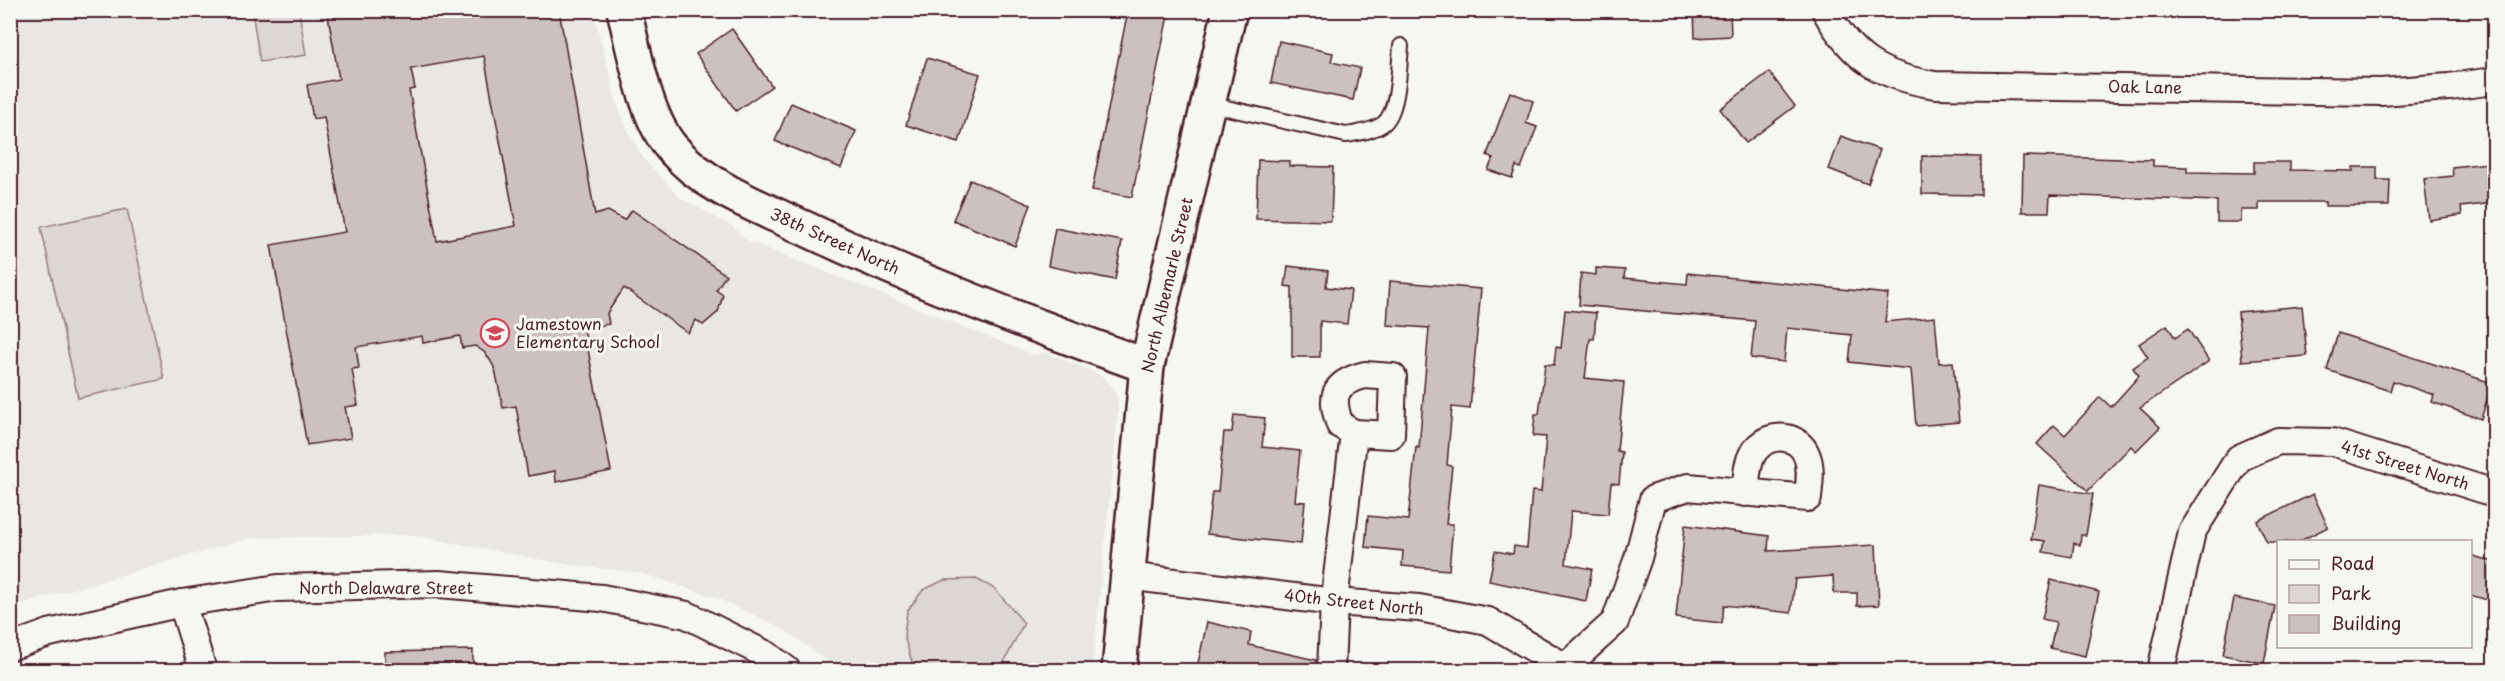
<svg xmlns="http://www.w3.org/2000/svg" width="2505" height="681" viewBox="0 0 2505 681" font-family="'Playpen Sans',sans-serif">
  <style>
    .built { fill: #e9e6e3 }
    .green { fill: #ddd6d5; stroke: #947a80; stroke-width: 1.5 }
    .building { fill: #ccc1c0; stroke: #4a1f2b; stroke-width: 1.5; fill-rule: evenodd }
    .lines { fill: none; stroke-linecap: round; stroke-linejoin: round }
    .lane-casing { stroke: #4a1f2b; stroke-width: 18 }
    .street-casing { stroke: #4a1f2b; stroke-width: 30 }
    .secondary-casing { stroke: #4a1f2b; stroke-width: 38 }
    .lane { stroke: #f6f6f2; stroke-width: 14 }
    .street { stroke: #f6f6f2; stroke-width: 26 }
    .secondary { stroke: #f6f6f2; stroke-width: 33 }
    .labels { text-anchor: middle; stroke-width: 6; stroke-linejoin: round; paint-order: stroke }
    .street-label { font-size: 16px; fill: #4a1f2b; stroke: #f6f6f2 }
    .poi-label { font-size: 16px; fill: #4a1f2b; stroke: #f6f6f2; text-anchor: start }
  </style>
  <rect width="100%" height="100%" fill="#f6f6f2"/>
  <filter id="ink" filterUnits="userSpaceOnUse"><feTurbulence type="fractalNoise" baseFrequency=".0167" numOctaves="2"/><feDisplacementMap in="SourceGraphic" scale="12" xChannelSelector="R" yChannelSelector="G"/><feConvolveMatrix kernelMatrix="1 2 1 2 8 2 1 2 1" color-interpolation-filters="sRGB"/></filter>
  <g filter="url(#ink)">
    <path class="built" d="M11 11H593L618 107 629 133 643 158 679 197 733 227 746 240 1034 355 1045 352 1104 377 1111 386 1117 397 1118 413 1092 670H840L782 628 715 597 641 573 570 565 412 535 250 538 11 607Z"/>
    <g class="green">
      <path d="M252 11H299L306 55 260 62Z"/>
      <path d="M127 209 164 379 78 398 41 227Z"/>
      <path d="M976 579 995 589 1024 623 1000 670H922L913 665 904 636 907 611 923 590 944 580Z"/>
    </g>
    <g class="building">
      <path d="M327 10H559L595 215 608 211 624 220 632 210 726 275 716 290 723 295 718 312 703 325 696 320 688 333 624 288 607 313 609 324 584 329 611 471 556 482 555 471 528 476 516 406 503 408 495 369 490 360 484 352 475 346 462 348 460 336 423 343 422 336 356 347 359 368 352 369 358 405 345 407 351 438 307 445 271 245 345 232 324 117 313 119 307 85 339 79ZM484 56 516 226 437 241 409 90 415 89 411 69Z"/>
      <path d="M1128 10H1169L1132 197 1092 190Z"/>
      <path d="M1694 10H1730L1731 36 1695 38Z"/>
      <path d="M732 29 772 86 736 111 696 54Z"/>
      <path d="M1279 41 1333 53 1331 62 1360 68 1353 100 1271 83Z"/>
      <path d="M927 58 980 74 959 142 906 125Z"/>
      <path d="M1769 72 1795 106 1746 143 1720 109Z"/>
      <path d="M1510 92 1533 101 1526 123 1537 127 1521 168 1516 166 1512 178 1488 170 1493 158 1487 155Z"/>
      <path d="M791 103 856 131 841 168 775 141Z"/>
      <path d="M1841 136 1880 150 1868 184 1829 169Z"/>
      <path d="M1922 156 1981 157V195L1922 194Z"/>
      <path d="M2023 156 2153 160V166L2187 167V172L2254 173V162H2290V170L2353 171V167H2377V180H2390L2389 206H2325V202H2259V210H2241V222H2217V201L2050 195 2049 212H2022Z"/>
      <path d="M1258 160 1289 161V166L1333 167 1331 221 1256 219Z"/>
      <path d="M2488 163 2493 203 2461 207 2462 215 2429 220 2424 179 2453 176 2452 167Z"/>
      <path d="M970 180 1031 205 1015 246 953 220Z"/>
      <path d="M1055 228 1122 241 1115 280 1048 266Z"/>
      <path d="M1288 266 1328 271 1326 287 1351 290 1347 324 1320 321V357H1292V287L1285 286Z"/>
      <path d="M1596 268 1625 270 1624 278 1687 284 1688 273 1888 294 1885 322 1935 317 1939 363 1953 362 1959 422 1916 426 1911 369 1849 362 1852 335 1787 328 1784 362 1751 358 1755 321 1579 305 1581 273 1596 275Z"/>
      <path d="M1390 281 1481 289 1470 409 1452 407 1447 465 1452 466 1446 524H1453L1449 570 1402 566 1403 551 1365 547 1368 516 1408 520 1416 447 1419 448 1429 328 1387 325Z"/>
      <path d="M2302 306 2307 356 2242 361 2238 312Z"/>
      <path d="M1565 310 1596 313 1594 339H1590L1585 378 1624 382 1617 451 1622 452 1619 484 1611 483 1608 514 1571 511 1566 564 1592 569 1586 601 1489 581 1495 551 1513 554 1514 546 1527 548 1532 491 1541 492 1546 437 1533 436 1535 414H1539L1545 364 1554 365 1556 347 1561 348Z"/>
      <path d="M2167 325 2175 338 2188 329 2209 361 2140 408 2160 427 2136 451 2131 446 2088 491 2037 444 2054 425 2065 435 2100 397 2111 407 2139 376 2133 368 2148 357 2139 344Z"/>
      <path d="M2338 333 2492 383 2481 419 2432 402 2434 395 2393 381 2390 391 2327 370Z"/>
      <path d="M1234 415 1265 418 1262 447 1300 451 1295 501 1305 502 1301 544 1207 534 1212 492H1218L1224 432H1232Z"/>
      <path d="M2039 485 2093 494 2086 535H2081L2080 545 2074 543 2072 557 2043 552 2045 541 2031 539Z"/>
      <path d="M2313 494 2328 527 2298 542H2267L2257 521Z"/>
      <path d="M1685 525 1769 536 1768 551 1876 545 1879 605 1857 606V593H1834L1833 576 1795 579 1791 613 1724 605 1722 623 1676 618Z"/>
      <path d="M2470 555 2494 562V602L2470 595Z"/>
      <path d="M2051 580 2099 592 2085 656 2050 648 2056 622 2042 619Z"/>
      <path d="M2234 598 2275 606 2264 663 2223 655Z"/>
      <path d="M1207 622 1251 632 1249 645 1316 660V670H1208L1197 668Z"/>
      <path d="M473 650V670H385V652Z"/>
    </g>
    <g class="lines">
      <g class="lane-casing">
        <path id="lane" d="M1209 104 1346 135C1358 133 1373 131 1383 124 1399 112 1399 66 1401 46"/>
      </g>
      <g class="street-casing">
        <g id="street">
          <path d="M1825 10C1853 60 1880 76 1935 85L2381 92 2449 87 2494 81"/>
          <path d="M1365 375 1393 377 1391 435 1354 433 1340 425C1330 396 1333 383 1365 375Z"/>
          <path d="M1127 576 1334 602 1419 608 1488 621 1565 667 1567 670"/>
          <path d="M182 603 203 670"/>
          <path d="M10 647 49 633 182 603 278 588 439 584 602 598 687 615 767 655 787 670"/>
          <path d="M1565 667 1615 622 1638 558 1653 499 1688 487 1808 498C1809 484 1812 470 1807 456 1799 434 1771 432 1757 448 1746 459 1747 479 1745 493"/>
          <path d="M1331 670 1334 602 1354 433"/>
          <path d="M2161 670 2192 532 2239 458 2278 441 2332 442 2494 493"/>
        </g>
      </g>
      <g class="secondary-casing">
        <g id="secondary">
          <path d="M624 10C634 50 645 116 671 147 705 187 755 205 802 227 914 280 1030 324 1147 366"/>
          <path d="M1119 670 1147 366 1230 10"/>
        </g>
      </g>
      <use href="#lane" class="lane"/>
      <use href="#street" class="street"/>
      <use href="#secondary" class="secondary"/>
    </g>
  </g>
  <defs>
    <g id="school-ring" transform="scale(1.5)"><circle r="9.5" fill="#f6f6f2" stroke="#d1495b" stroke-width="1.5"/><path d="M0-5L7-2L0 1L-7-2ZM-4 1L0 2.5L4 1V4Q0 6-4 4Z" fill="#d1495b"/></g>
  </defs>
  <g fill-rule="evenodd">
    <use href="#school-ring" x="495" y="333"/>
  </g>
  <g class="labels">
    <g class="street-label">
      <text transform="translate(2145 87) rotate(1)" y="6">Oak Lane</text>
      <text transform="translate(835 241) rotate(24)" y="6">38th Street North</text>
      <text transform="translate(1167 285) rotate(-77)" y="6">North Albemarle Street</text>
      <text transform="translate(2405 465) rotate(17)" y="6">41st Street North</text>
      <text x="386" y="594">North Delaware Street</text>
      <text transform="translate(1354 602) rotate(6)" y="6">40th Street North</text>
    </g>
    <g class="poi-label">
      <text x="516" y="330">Jamestown<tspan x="516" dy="18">Elementary School</tspan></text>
    </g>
  </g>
  <rect width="2505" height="681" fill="none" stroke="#f6f6f2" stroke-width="36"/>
  <rect x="18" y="18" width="2469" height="645" fill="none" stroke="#4a1f2b" stroke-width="2" filter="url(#ink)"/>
  <rect x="2277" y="540" width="195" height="108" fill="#f6f6f2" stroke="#b1a0a2" stroke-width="1.5"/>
  <rect x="2289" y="560" width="30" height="9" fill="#f6f6f2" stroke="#b1a0a2" stroke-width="1.5"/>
  <text x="2331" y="570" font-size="18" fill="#4a1f2b">Road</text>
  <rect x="2289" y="585" width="30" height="18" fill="#ddd6d5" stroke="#b1a0a2" stroke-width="1.5"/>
  <text x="2331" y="600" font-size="18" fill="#4a1f2b">Park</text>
  <rect x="2289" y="615" width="30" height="18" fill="#ccc1c0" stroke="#b1a0a2" stroke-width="1.5"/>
  <text x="2331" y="630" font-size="18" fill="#4a1f2b">Building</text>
</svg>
